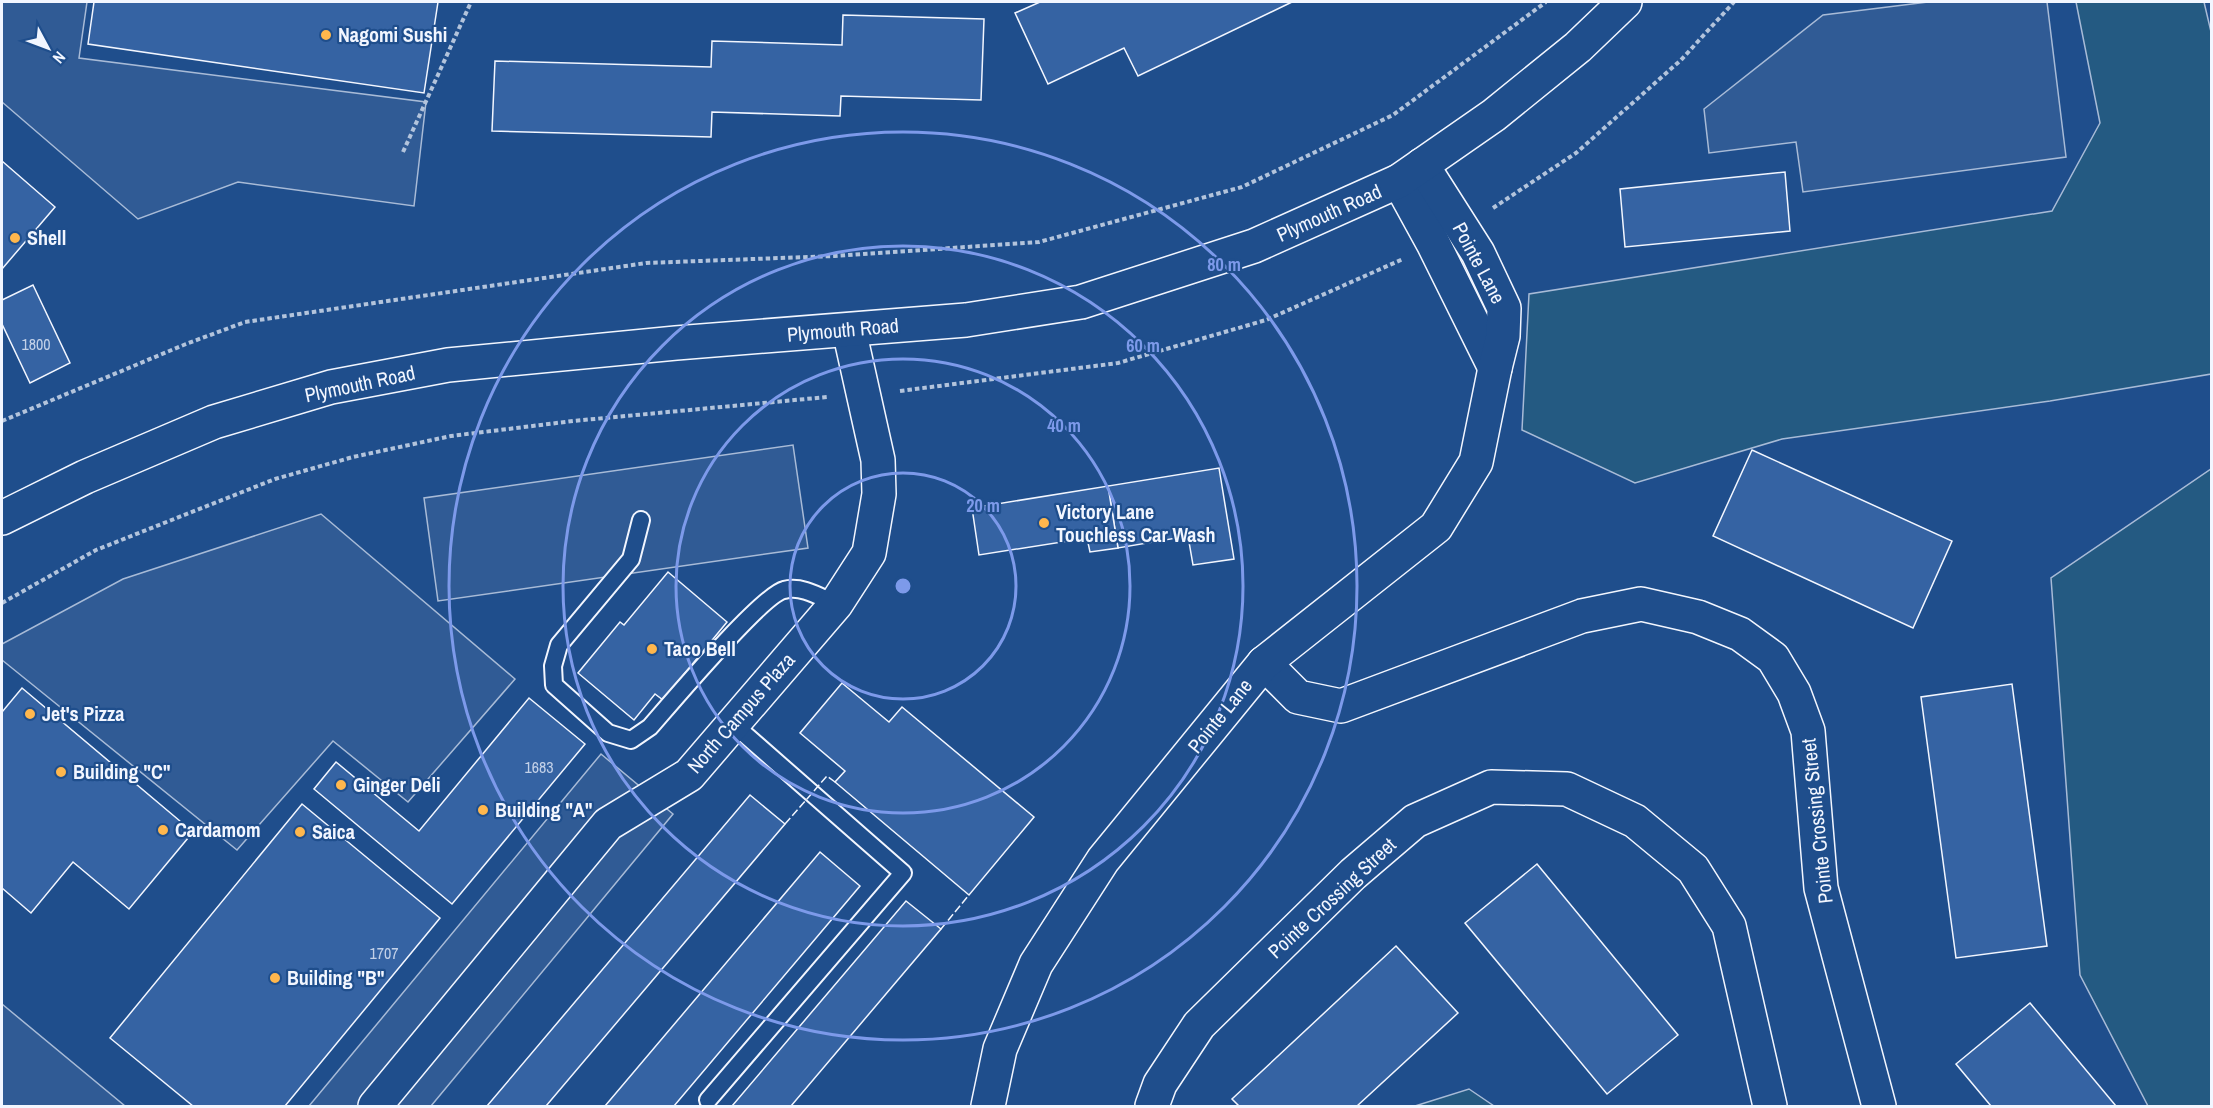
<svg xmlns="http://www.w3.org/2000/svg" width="2213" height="1108" viewBox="0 0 2213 1108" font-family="'Archivo Narrow',sans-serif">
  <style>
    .green { fill: #245a82; stroke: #a8bbd7; stroke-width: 1.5 }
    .parking { fill: #305b95; stroke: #a8bbd7; stroke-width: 1.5 }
    .building { fill: #3563a3; stroke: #f2f6ff; stroke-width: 1.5 }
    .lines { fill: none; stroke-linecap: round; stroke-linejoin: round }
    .service-casing { stroke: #f2f6ff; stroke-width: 20 }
    .minor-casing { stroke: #f2f6ff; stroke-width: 36 }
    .secondary-casing { stroke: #f2f6ff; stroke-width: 36 }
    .path { stroke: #b3c4dc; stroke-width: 4; stroke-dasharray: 4.5 3; stroke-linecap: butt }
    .service { stroke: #1f4e8c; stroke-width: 16 }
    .minor { stroke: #1f4e8c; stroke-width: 33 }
    .secondary { stroke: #1f4e8c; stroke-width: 33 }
    .fence { stroke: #f2f6ff; stroke-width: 1.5; stroke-dasharray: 8 3; stroke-linecap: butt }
    .ring { fill: none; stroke: #7d9aea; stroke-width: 3 }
    .poi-dot { fill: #ffb74d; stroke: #1f4e8c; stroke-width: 2 }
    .labels { text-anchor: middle; stroke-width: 4.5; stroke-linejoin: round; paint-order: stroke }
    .number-label { font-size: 16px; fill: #c3d1e8 }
    .poi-label { font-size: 20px; font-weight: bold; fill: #f2f6ff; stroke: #1f4e8c; text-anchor: start }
    .street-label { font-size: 20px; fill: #f2f6ff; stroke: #1f4e8c }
    .centre { fill: #7d9aea; stroke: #1f4e8c; stroke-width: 3 }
    .ring-label { font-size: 18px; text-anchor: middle; font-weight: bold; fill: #7d9aea; stroke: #1f4e8c; stroke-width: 4.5; stroke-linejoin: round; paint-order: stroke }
  </style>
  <rect width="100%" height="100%" fill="#1f4e8c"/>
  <g class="green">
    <path d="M2076 2H2204L2212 36 2211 374 2050 401 1782 439 1635 483 1522 430 1529 294 2052 211 2100 123Z"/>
    <path d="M2211 469V1106H2148L2080 975 2051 578Z"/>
    <path d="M1469 1089 1494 1106H1415Z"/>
  </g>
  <g class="parking">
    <path d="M2 2H87L79 58 426 102 414 206 238 182 138 219 2 102Z"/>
    <path d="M1928 2H2047L2066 157 1803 192 1796 142 1709 153 1704 109 1823 15Z"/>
    <path d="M793 445 808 548 438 601 424 498Z"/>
    <path d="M321 514 515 679 408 802 333 741 237 850 2 660V644L123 579Z"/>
    <path d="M601 754 673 814 431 1106H309Z"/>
    <path d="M2 1004 125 1106H2Z"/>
  </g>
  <g class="building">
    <path d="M94 2H438L424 93 88 44Z"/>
    <path d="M1040 2H1292L1138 76 1124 48 1048 84 1015 13Z"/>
    <path d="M843 15 984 19 981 100 841 96 840 116 712 112 711 137 492 131 495 61 711 67 712 41 842 45Z"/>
    <path d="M2 161 55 207 2 269Z"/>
    <path d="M1785 172 1790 231 1625 247 1620 189Z"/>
    <path d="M33 285 70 363 30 383 2 324V300Z"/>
    <path d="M1752 450 1952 541 1913 628 1713 536Z"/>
    <path d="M1219 468 1234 559 1193 565 1188 536 1118 548 1108 486Z"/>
    <path d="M1108 486 1118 548 1090 552 1087 538 979 555 972 508Z"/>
    <path d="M668 572 727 622 663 700 655 694 634 720 578 673 620 622 624 625Z"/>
    <path d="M842 683 889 722 902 707 1034 817 969 895 835 782 845 771 800 733Z"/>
    <path d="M2012 684 2047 946 1956 958 1921 697Z"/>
    <path d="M22 688 193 832 129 909 73 862 31 913 2 888V712Z"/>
    <path d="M529 698 585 744 452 904 314 789 336 762 419 831Z"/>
    <path d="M750 795 785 824 546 1106H487Z"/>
    <path d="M302 804 440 918 285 1106H193L110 1038Z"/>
    <path d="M820 852 860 886 674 1106H605Z"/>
    <path d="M1537 864 1678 1035 1607 1094 1465 923Z"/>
    <path d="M906 901 941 929 791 1106H732Z"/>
    <path d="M1396 946 1458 1013 1357 1106H1239L1232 1099Z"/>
    <path d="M2030 1003 2116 1106H1991L1956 1064Z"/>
  </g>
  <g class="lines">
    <g class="service-casing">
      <g id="service">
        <path d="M641 520 631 559 559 645 553 666 554 685 608 733 631 740 650 727C671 703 762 595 784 590 802 585 820 597 836 604"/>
        <path d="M708 1100 903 873 733 724"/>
      </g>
    </g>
    <g class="minor-casing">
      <g id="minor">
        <path d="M1399 181 1433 243 1495 368"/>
        <path d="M1264 663 1298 697 1341 706 1582 616 1641 604 1698 617 1740 634 1773 658 1794 693 1808 731 1821 888 1879 1106"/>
        <path d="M375 1106 608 824 689 775 836 604 869 553 879 494 878 460 849 330"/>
        <path d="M988 1106 1000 1049 1036 964 1103 860 1264 663 1436 527 1476 462 1495 368 1503 336 1504 308 1478 253 1422 165"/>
        <path d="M1152 1106 1160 1084 1199 1025 1353 874 1415 821 1491 787 1567 789 1635 821 1693 869 1729 926 1770 1106"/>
      </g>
    </g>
    <g class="secondary-casing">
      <path id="secondary" d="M2 518 85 477 214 422 331 387 448 365 676 343 966 320 1081 302 1254 246 1399 181 1494 115 1578 47 1625 2"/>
    </g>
    <g class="path">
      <path d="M403 152 471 2"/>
      <path d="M1493 208 1576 153 1681 60 1734 2"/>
      <path d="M900 391 1118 363 1266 320 1403 259"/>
      <path d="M2 421 186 344 245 322 646 263 835 256 1039 242 1242 187 1393 115 1546 2"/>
      <path d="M2 603 96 550 275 479 353 457 451 436 573 421 827 397"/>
    </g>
    <use href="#service" class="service"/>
    <use href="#minor" class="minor"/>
    <use href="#secondary" class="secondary"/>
    <g class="fence">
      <path d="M785 824 827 776 835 782"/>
      <path d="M941 929 969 895"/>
    </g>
  </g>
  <g class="ring">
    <circle cx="903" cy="586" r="113"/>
    <circle cx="903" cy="586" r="227"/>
    <circle cx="903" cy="586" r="340"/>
    <circle cx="903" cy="586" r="454"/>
  </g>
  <g class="poi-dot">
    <circle cx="326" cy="35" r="6"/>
    <circle cx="15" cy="238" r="6"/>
    <circle cx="1044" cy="523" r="6"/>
    <circle cx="652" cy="649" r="6"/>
    <circle cx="30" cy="714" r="6"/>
    <circle cx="61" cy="772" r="6"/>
    <circle cx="341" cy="785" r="6"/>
    <circle cx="483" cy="810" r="6"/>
    <circle cx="163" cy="830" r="6"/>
    <circle cx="300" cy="832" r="6"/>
    <circle cx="275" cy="978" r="6"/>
  </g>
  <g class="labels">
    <g class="number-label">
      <text x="36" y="350">1800</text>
      <text x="539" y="773">1683</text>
      <text x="384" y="959">1707</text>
    </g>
    <g class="poi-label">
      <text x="338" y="42">Nagomi Sushi</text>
      <text x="27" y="245">Shell</text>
      <text x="1056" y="519">Victory Lane<tspan x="1056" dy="23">Touchless Car Wash</tspan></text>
      <text x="664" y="656">Taco Bell</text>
      <text x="42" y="721">Jet's Pizza</text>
      <text x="73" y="779">Building "C"</text>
      <text x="353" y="792">Ginger Deli</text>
      <text x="495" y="817">Building "A"</text>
      <text x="175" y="837">Cardamom</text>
      <text x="312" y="839">Saica</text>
      <text x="287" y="985">Building "B"</text>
    </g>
    <g class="street-label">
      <text transform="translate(1329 213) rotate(-24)" y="7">Plymouth Road</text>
      <text transform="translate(1479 263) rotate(62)" y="7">Pointe Lane</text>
      <text transform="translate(843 330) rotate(-5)" y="7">Plymouth Road</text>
      <text transform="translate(360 384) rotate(-12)" y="7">Plymouth Road</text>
      <text transform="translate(741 713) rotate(-49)" y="7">North Campus Plaza</text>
      <text transform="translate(1220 716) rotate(-51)" y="7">Pointe Lane</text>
      <text transform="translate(1817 821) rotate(-96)" y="7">Pointe Crossing Street</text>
      <text transform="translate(1332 898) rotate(-43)" y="7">Pointe Crossing Street</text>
    </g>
  </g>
  <circle cx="903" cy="586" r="9" class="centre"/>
  <g class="ring-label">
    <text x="1224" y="271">80 m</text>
    <text x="1143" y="352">60 m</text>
    <text x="1064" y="432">40 m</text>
    <text x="983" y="512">20 m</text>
  </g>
  <rect width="2213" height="1108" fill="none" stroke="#f2f6ff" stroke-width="6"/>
  <g transform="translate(48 48) rotate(131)" stroke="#1f4e8c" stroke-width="4.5" paint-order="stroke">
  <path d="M0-4.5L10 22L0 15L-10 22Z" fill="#f2f6ff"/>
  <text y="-9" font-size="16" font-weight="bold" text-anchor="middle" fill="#f2f6ff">N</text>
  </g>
</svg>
